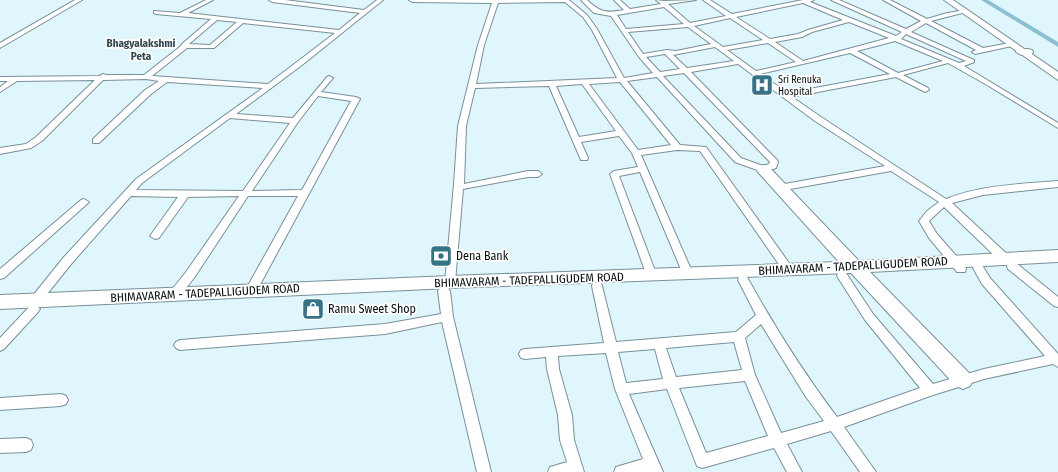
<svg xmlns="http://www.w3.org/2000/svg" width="1058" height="472" viewBox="0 0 1058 472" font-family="'Fira Sans Condensed',sans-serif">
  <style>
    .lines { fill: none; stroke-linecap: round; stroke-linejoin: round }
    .canal { fill: #8ac0d2; fill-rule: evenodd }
    .street-casing { stroke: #789099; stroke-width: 2 }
    .secondary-casing { stroke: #789099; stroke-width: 2 }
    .primary-casing { stroke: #789099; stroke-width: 2 }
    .street { fill: #fff; fill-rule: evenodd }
    .secondary { fill: #fff; fill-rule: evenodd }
    .primary { fill: #fff; fill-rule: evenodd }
    .labels { text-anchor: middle; stroke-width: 3.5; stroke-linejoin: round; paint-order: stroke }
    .far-poi-label { font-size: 10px; fill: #060e11; stroke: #fff; text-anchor: start }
    .far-neighbourhood-label { font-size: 11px; font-weight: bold; fill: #324850; stroke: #fff }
    .poi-label { font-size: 12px; fill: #060e11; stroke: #fff; text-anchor: start }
    .street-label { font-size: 12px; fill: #060e11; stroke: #fff }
  </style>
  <rect width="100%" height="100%" fill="#e0f6fd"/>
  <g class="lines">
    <path class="canal" d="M981 0H988L1058 42V47Z"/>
    <g class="street-casing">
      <g id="street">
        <path d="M75 0H82L0 48V43Z"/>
        <path d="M206 0H213L188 13 339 30 360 13 272 2 269 0H285L364 10 377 0H383L302 65 236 114 293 118 327 77 329 76 333 78 321 92 356 97 360 99 255 294H247L245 291 298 196H248L194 278 178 298H170L168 295 170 292 186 272 239 196 188 197 159 238 155 239 150 236 178 197 131 196 72 263 39 304 36 305 40 309 38 312 4 349 0 351V338L30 306 33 305 29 301 31 298 64 257 136 179 263 88 167 82 151 94 99 143H93V139L145 90 159 81 146 79 103 80 42 141 31 148 0 154V148L26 144 36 137 95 80 17 81 0 92V87L8 81H0V77L99 76 103 74 106 75H144L181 46 182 44 211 19 156 14 154 13V11L180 13ZM217 20 237 22 210 45 189 44ZM243 23 335 33 268 84 152 76 187 48H214ZM318 96 351 101 302 190 252 191 298 122ZM230 118 290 123 243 191 136 190 142 183Z"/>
        <path d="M409 0H569L587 15 597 29 624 78 653 73 639 57 611 16 594 13 581 0H587C601 13 606 13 624 10L614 0H620L630 9 661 4 656 0 664 1 696 0 668 4 690 23 726 16 703 0H710L732 14 803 0H814L810 2 896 36 902 32 831 0H839L906 29 921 21 883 0H890L927 19 947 13 966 10V12L931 21 983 48 1010 43 1013 45 1012 46 975 54 972 52 976 50 926 23 911 32 974 60V62L964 66 1058 123V128L987 85 948 63 903 75 928 88 929 90 925 92 896 77 792 97 821 117 946 199C981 185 1021 184 1058 181V187L983 195 952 203 1008 255 1009 258 1004 262 1000 261 944 207 929 221 937 234 965 266 966 269 965 272H957L929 238 919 221 927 211 939 202 891 171 779 191 776 190 774 188 779 185 885 166 815 121 738 64 691 72 777 160 778 162 776 168 763 172 735 162 657 77 627 81 680 145 706 147 794 270 793 273H785L700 151 677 150 641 155 693 274 692 277H684L683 274 640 172 619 176 657 276 656 279H648L647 276 610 174 614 171 638 167 632 153 619 136 581 142 588 158 587 160H581L549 86 475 88 466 126 464 184 528 171H538L542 174 538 177H528L463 189 455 282 454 285H446L445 282 454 184 458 126 478 45 492 3 412 2ZM565 2 583 17 592 30 617 78 476 84 484 45 498 3ZM803 3 843 20 808 30 798 34 770 39 736 17ZM664 7 684 24 626 29 617 15ZM730 18 763 40 723 47 694 26ZM849 22 889 38 803 61 775 42 802 37 812 32ZM688 27 711 44 676 51 667 50 643 54 628 32ZM906 34 966 61 959 63 901 39ZM895 41 943 61 898 73 857 51ZM768 43 796 62 756 71 727 50ZM715 47 734 61 687 68 673 55ZM850 53 890 74 788 93 760 74ZM665 54 680 69 660 72 646 57ZM684 73 770 162 769 164 763 166 741 158 663 76ZM620 82 671 145 638 150 589 84ZM582 84 616 131 579 137 556 86Z"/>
        <path d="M84 199 89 202 87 204 4 278 0 279V269L81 200Z"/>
        <path d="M1012 262 1016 263 1058 297V307L1054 306 1008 269 1007 266 1008 263Z"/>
        <path d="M978 264 982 265 990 278 1058 354V367L1053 364 984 379 930 396 844 427 876 472H860L831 431 787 444 802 472H787L774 448 702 468 697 466 667 389 629 394 663 472H614L616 467 643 459 615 389 606 353 558 356 559 369 572 415 574 440 584 472H548L550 467 567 462 560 440 558 415 547 369 546 357 525 359 521 358 519 354 521 350 525 349 604 343 592 286 593 283H601L602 286 616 342 736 332 756 315 738 280 739 277H747C774 326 803 372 837 417L920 388 865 320 837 276 838 273H846L873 314 933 384 984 369 1045 356 982 284 973 268 974 265ZM761 324 806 397 824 421 781 433 755 375 745 338ZM734 342 742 370 676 377 666 348ZM655 349 663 379 626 383 618 352ZM745 381 768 436 706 453 679 388Z"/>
        <path d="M444 287 448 288 450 291 453 317 491 472H477L442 322 385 334 180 350 176 348 174 345 176 342 180 340 385 324 441 314 438 291 440 288Z"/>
        <path d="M61 394 66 396 68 400 66 404 61 406 0 410V398Z"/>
        <path d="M26 438 31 440 33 445 31 450 26 452 0 453V439Z"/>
      </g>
    </g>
    <g class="secondary-casing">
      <path id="secondary" d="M944 0H953L1058 72V80Z"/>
    </g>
    <g class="primary-casing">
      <g id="primary">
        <path d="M1028 49 1032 50 1033 52 1032 54 1021 55 1016 52 1017 50Z"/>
        <path d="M763 165 768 166 859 261 1058 250V262L870 272 970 374 973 380 970 386 963 389 956 386 851 273 450 288 0 309V295L450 276 839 262 758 172 756 169 758 166Z"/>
      </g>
    </g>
    <use href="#street" class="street"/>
    <use href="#secondary" class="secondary"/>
    <use href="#primary" class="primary"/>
  </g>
  <defs>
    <g id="hospital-square" transform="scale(1.15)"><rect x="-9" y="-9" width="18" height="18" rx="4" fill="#347388" stroke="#fff"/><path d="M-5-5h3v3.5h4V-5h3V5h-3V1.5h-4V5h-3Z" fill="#fff"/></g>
    <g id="bank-square" transform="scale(1.15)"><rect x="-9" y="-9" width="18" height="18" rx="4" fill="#347388" stroke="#fff"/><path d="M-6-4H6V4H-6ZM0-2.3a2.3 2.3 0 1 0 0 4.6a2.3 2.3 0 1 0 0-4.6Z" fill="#fff"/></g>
    <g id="shop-square" transform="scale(1.15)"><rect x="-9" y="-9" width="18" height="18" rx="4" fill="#347388" stroke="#fff"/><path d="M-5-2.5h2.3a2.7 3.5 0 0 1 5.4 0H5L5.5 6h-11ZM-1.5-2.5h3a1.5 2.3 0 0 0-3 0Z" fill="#fff"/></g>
  </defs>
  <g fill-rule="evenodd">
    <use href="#hospital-square" x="762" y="85"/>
    <use href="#bank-square" x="441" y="256"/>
    <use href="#shop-square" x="313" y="309"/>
  </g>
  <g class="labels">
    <g class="far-poi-label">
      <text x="778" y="83">Sri Renuka<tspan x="778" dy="12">Hospital</tspan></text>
    </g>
    <g class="far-neighbourhood-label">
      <text x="141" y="47">Bhagyalakshmi<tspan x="141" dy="13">Peta</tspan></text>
    </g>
    <g class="poi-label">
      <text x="456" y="260">Dena Bank</text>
      <text x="328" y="313">Ramu Sweet Shop</text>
    </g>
    <g class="street-label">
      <text transform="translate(853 266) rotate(-3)" y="4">BHIMAVARAM - TADEPALLIGUDEM ROAD</text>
      <text transform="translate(529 280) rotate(-2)" y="4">BHIMAVARAM - TADEPALLIGUDEM ROAD</text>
      <text transform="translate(205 293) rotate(-3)" y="4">BHIMAVARAM - TADEPALLIGUDEM ROAD</text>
    </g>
  </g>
</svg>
